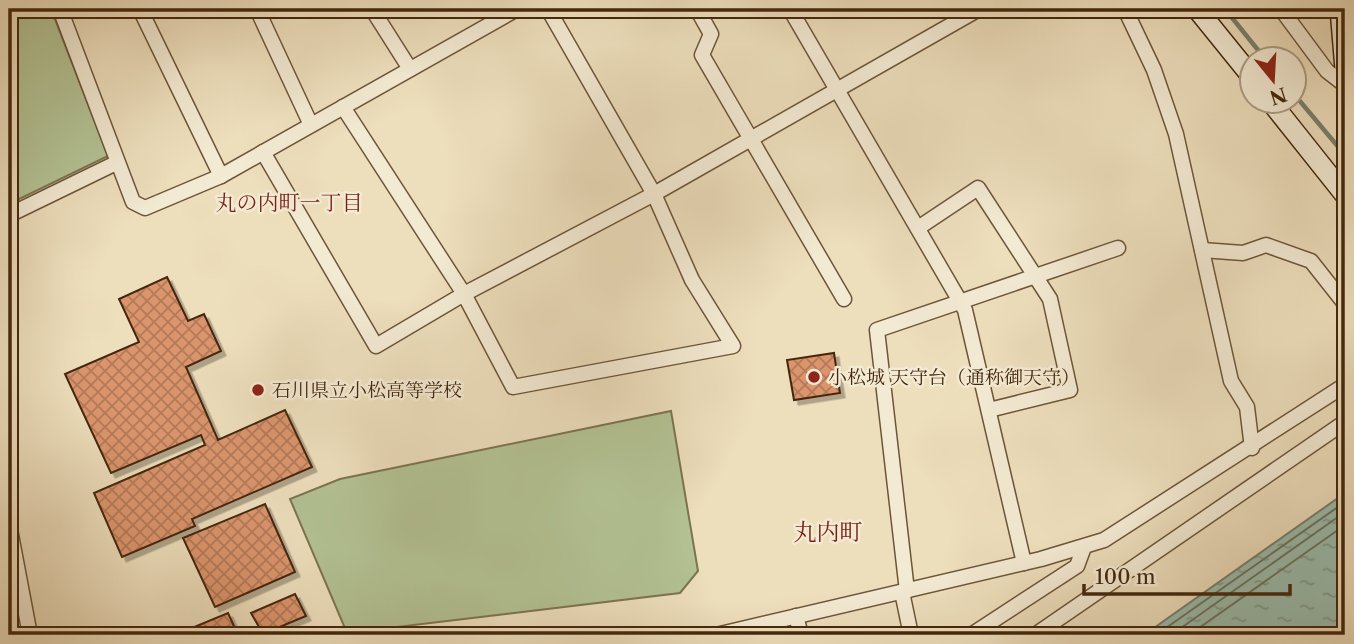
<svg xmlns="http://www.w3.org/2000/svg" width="1354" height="644" viewBox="0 0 1354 644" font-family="'Libre Caslon Text','Noto Serif JP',serif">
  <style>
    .park { fill: #b3c294; stroke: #7c7450; stroke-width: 2 }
    .water { fill: url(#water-ripples); stroke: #78806d; stroke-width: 2 }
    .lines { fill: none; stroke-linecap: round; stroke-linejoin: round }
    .shore { stroke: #6f725d; stroke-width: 2 }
    .stream { stroke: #78806d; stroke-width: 4.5 }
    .building { fill: url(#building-cross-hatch); stroke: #44270d; stroke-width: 2; filter: url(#shadow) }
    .street-casing { stroke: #6e5539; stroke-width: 17 }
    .secondary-casing { stroke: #44270d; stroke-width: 22 }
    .street { stroke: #f3ead3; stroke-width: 14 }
    .secondary { stroke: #f3ead3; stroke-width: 19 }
    .poi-dot { fill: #8f2418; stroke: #f3ead3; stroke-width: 2.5 }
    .labels { text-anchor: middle; stroke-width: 5; stroke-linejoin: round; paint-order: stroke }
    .poi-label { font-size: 19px; fill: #44270d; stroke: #f3ead3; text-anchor: start }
    .neighbourhood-label { font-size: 21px; fill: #7a1f14; stroke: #f3ead3 }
    .quarter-label { font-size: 23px; fill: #7a1f14; stroke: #f3ead3 }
  </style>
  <defs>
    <pattern id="water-ripples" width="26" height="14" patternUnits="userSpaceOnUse" patternTransform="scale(1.75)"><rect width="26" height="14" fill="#9abcad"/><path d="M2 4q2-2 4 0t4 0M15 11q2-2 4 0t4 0" fill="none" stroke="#7f998b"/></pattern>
    <pattern id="building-cross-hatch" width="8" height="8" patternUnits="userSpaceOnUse" patternTransform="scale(1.75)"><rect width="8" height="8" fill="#db956d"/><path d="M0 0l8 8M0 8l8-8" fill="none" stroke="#b37a58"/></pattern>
    <filter id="shadow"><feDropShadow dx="4.5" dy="4.5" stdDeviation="0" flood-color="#0004"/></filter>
  </defs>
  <rect width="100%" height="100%" fill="#eddebc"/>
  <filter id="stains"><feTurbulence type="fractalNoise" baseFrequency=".00286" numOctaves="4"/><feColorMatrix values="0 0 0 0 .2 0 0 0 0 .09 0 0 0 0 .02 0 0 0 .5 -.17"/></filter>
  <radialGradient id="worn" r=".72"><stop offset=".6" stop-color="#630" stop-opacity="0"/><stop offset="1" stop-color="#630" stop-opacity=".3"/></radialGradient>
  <g class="park">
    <path d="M9 9H51L108 156 9 204Z"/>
    <path d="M671 411 698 571 680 593 347 633 290 499 340 479Z"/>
  </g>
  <path class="water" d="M1345 493V635H1144Z"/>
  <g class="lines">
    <g class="shore">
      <path d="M1156 635 1345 502"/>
      <path d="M1171 635 1345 512"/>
      <path d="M1189 635 1345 525"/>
    </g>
    <g class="stream">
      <path d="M1225 9 1266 60"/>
      <path d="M1294 94 1345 155"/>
    </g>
  </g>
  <g class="building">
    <path d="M167 277 188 321 204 314 221 351 186 367 218 440 285 410 312 467 192 519 195 526 122 557 94 493 205 445 201 435 111 473 65 374 139 342 119 299Z"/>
    <path d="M834 353 840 393 794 400 787 360Z"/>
    <path d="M265 504 295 572 215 607 183 538Z"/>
    <path d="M295 594 306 616 263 634 251 613Z"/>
    <path d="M228 613 238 635H175Z"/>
  </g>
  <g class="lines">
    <g class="street-casing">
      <g id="street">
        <path d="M60 9 133 202 145 208 221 176 517 9"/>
        <path d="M140 9 221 176"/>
        <path d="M257 9 311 125"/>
        <path d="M372 9 410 69"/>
        <path d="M697 9 711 34 702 55 844 299"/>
        <path d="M790 9 965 310 1024 563"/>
        <path d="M1125 9 1154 70 1176 134 1231 381 1247 407 1252 448"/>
        <path d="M1281 9 1327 71 1345 85"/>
        <path d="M343 107 464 294 513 387 733 346 692 280 654 194 548 9"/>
        <path d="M263 152 376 346 464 294 654 194 979 9"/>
        <path d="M9 215 116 163"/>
        <path d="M918 228 978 188 1050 299 1070 390 989 410"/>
        <path d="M1202 250 1243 253 1266 245 1311 261 1345 304"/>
        <path d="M9 524 30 635"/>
        <path d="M907 591 877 330 1118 248"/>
        <path d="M902 592 911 635"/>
        <path d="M796 616 801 635"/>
        <path d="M716 635 1041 559 1104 540 1345 385"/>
        <path d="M971 635 1077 566 1084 547"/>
        <path d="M1035 635 1345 422"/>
      </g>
    </g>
    <g class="secondary-casing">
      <g id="secondary">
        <path d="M1197 9 1252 77"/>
        <path d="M1340 9 1345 69"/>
        <path d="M1271 102 1345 195"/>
      </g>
    </g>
    <use href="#street" class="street"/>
    <use href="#secondary" class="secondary"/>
  </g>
  <g class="poi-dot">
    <circle cx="814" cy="377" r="7"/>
    <circle cx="258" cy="390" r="7"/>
  </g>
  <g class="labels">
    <g class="poi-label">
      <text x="828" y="384">小松城 天守台（通称御天守）</text>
      <text x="272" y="397">石川県立小松高等学校</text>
    </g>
    <g class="neighbourhood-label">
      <text x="289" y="210">丸の内町一丁目</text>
    </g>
    <g class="quarter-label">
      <text x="828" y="540">丸内町</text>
    </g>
  </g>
  <rect width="1354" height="644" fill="none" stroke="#eddebc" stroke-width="35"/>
  <rect x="10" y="10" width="1333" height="623" fill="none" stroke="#44270d" stroke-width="3.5"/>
  <rect x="18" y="18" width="1319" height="609" fill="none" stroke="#44270d" stroke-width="2"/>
  <g transform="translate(1273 80) rotate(162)"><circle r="33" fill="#f3ead3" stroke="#ad9c84" stroke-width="2"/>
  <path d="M0-5L12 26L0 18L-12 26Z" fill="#8f2418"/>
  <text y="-10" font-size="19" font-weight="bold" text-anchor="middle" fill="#44270d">N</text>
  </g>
  <path d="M1084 584v10h206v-10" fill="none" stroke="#44270d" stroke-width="3.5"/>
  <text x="1095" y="584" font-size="21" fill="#44270d" stroke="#f3ead3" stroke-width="5" paint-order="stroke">100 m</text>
  <rect width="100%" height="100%" filter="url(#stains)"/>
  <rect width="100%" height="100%" fill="url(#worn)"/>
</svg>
